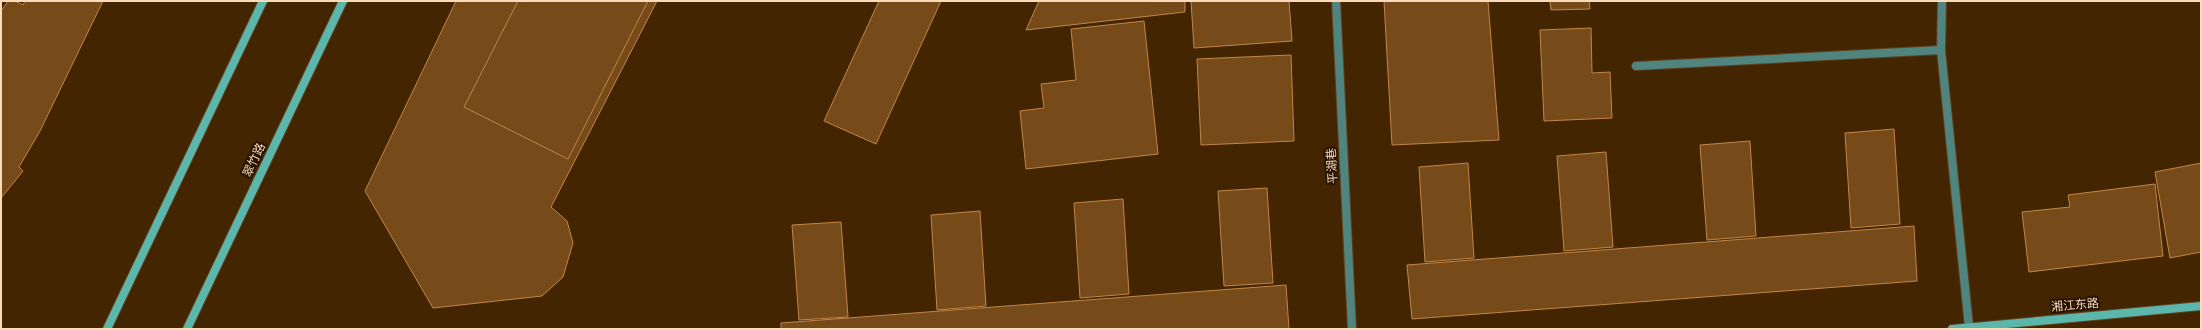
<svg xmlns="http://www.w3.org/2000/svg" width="2202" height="330" viewBox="0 0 2202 330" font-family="'Archivo Narrow','Noto Sans SC',sans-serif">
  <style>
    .building { fill: #764b19; stroke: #c28646 }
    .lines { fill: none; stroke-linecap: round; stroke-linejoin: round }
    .service-casing { stroke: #614220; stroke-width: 10 }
    .minor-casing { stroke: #614220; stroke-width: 10 }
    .secondary-casing { stroke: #614220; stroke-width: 10 }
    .service { stroke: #4f857e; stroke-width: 8 }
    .minor { stroke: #4f857e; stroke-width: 8 }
    .secondary { stroke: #5bb7ac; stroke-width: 8 }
    .labels { text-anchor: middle; stroke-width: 3.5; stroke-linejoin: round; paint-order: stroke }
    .street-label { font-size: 12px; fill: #fcdbbd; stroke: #231100 }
  </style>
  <rect width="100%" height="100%" fill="#432502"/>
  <g class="building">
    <path d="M8 1H15L23 5 25 1H103L40 131 19 167 23 171 1 198V11Z"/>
    <path d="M456 1H657L551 207 567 221 573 243 563 277 542 296 433 308 365 191Z"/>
    <path d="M518 1H648L568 159 464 107Z"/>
    <path d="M879 1H941L876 144 824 121Z"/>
    <path d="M1039 1H1185V12L1026 30Z"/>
    <path d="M1191 1H1289L1292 41 1194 48Z"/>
    <path d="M1384 1H1488L1499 140 1392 145Z"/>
    <path d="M1550 1H1589L1590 9 1551 10Z"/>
    <path d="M1144 21 1158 154 1026 169 1020 111 1044 108 1041 84 1076 80 1071 29Z"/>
    <path d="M1591 28 1592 73 1610 72 1612 118 1544 121 1540 30Z"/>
    <path d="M1291 55 1294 141 1201 145 1197 59Z"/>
    <path d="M1894 129 1900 224 1851 228 1845 133Z"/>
    <path d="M1750 141 1756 236 1707 240 1700 145Z"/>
    <path d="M1606 152 1613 247 1564 251 1557 156Z"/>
    <path d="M1468 163 1474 258 1425 262 1419 167Z"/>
    <path d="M2201 163V252L2170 258 2155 172Z"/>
    <path d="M2155 184 2163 256 2029 272 2022 212 2070 207 2068 195Z"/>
    <path d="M1267 188 1273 283 1224 286 1218 191Z"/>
    <path d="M1123 199 1129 294 1080 298 1074 203Z"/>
    <path d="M980 211 986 306 937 310 931 215Z"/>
    <path d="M841 222 848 317 799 320 792 225Z"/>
    <path d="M1914 226 1917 281 1412 319 1407 265Z"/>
    <path d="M1286 285 1289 329H781V323Z"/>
  </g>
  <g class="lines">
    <g class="service-casing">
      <g id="service">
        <path d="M1941 50 1942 1"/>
        <path d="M1636 66 1941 50 1969 327"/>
      </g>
    </g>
    <g class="minor-casing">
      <path id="minor" d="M1336 1 1352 329"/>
    </g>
    <g class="secondary-casing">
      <g id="secondary">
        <path d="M107 329 263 1"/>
        <path d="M187 329 343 1"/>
        <path d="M1952 329 2201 306"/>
      </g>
    </g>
    <use href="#service" class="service"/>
    <use href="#minor" class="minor"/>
    <use href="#secondary" class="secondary"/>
  </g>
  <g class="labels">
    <g class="street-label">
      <text transform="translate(254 160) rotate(-65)" y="4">翠竹路</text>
      <text transform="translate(1332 166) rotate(-93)" y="4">平湖巷</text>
      <text transform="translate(2075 305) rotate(-5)" y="4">湘江东路</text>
    </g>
  </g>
  <rect width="2202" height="330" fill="none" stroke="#fcdbbd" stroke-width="4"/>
</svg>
